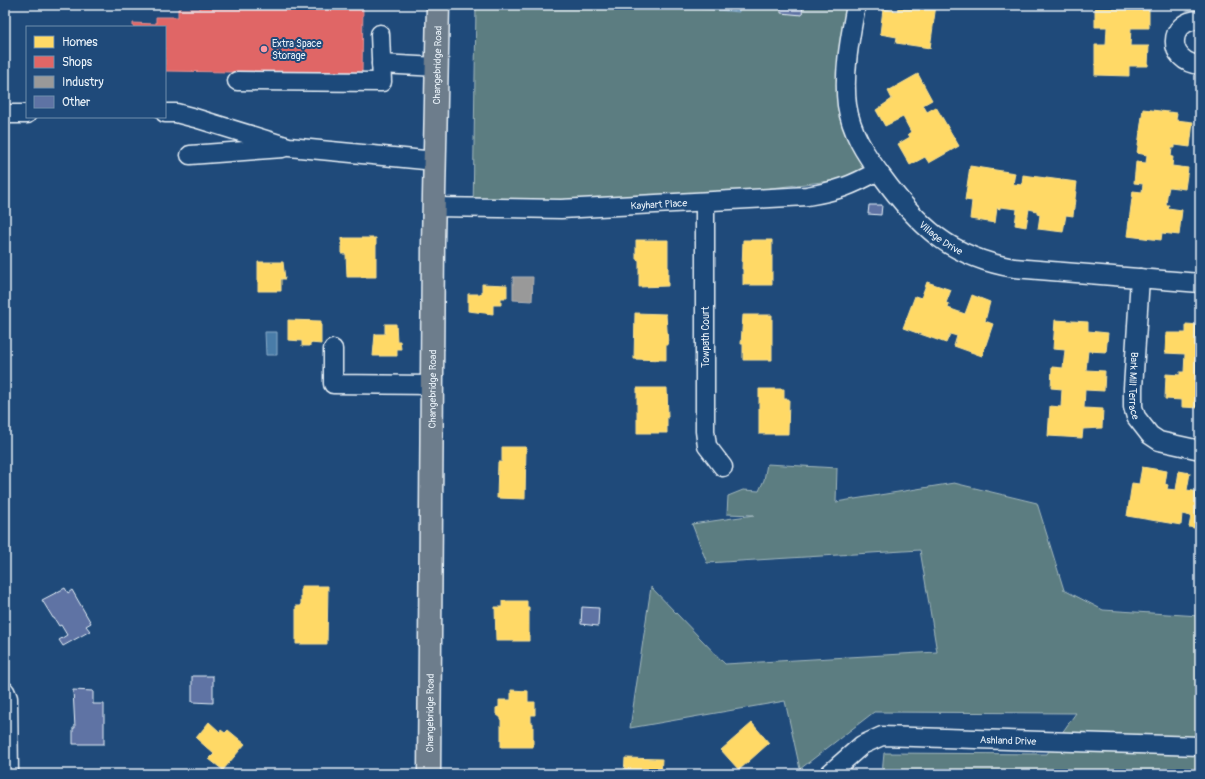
<svg xmlns="http://www.w3.org/2000/svg" width="1205" height="779" viewBox="0 0 1205 779" font-family="Pangolin,sans-serif">
  <style>
    .green { fill: #5b7d81; stroke: #a2b7bc }
    .water { fill: #4a7ca8; stroke: #89abc8 }
    .homes { fill: #ffd966; stroke: #f8e092 }
    .shops { fill: #e06666; stroke: #e29092 }
    .industry { fill: #999; stroke: #b1b3b6 }
    .building { fill: #5e73a4; stroke: #e8f1f8 }
    .lines { fill: none; stroke-linecap: round; stroke-linejoin: round }
    .minor-casing { stroke: #e8f1f8; stroke-width: 21 }
    .major-casing { stroke: #e8f1f8; stroke-width: 25 }
    .minor { stroke: #1f4a7a; stroke-width: 18 }
    .major { stroke: #6d7d8c; stroke-width: 22 }
    .poi-dot { fill: #ff9aa2; stroke: #1f4a7a; stroke-width: 1.5 }
    .labels { text-anchor: middle; stroke-width: 4; stroke-linejoin: round; paint-order: stroke }
    .poi-label { font-size: 10px; fill: #e8f1f8; stroke: #1f4a7a; text-anchor: start }
    .street-label { font-size: 10px; fill: #e8f1f8; stroke: #1f4a7a }
  </style>
  <rect width="100%" height="100%" fill="#1f4a7a"/>
  <filter id="ink" filterUnits="userSpaceOnUse"><feTurbulence type="fractalNoise" baseFrequency=".025" numOctaves="2"/><feDisplacementMap in="SourceGraphic" scale="8" xChannelSelector="R" yChannelSelector="G"/><feConvolveMatrix kernelMatrix="1 2 1 2 8 2 1 2 1" color-interpolation-filters="sRGB"/></filter>
  <g filter="url(#ink)">
    <g class="green">
      <path d="M476 5H863L852 106 872 176 579 211 473 213Z"/>
      <path d="M767 464 837 468 836 502 954 483 1037 503 1064 590 1103 610 1200 616V774H882L884 753 1047 754 1076 713 874 712 800 769 785 701 630 728 651 587 725 664 937 652 920 550 707 563 692 524 754 515 727 514 728 496 743 490 759 491 764 480Z"/>
    </g>
    <g class="water">
      <path d="M695 5H735L739 7V12L695 8Z"/>
      <path d="M265 332H277V355H266Z"/>
    </g>
    <g class="homes">
      <path d="M902 5H936L930 48 896 43 897 37 880 34 883 9 897 11 898 8H902Z"/>
      <path d="M1095 5H1130V7H1138V9H1149V28H1131L1130 46H1149L1148 66H1129V76L1095 75V45H1106L1107 27H1095Z"/>
      <path d="M918 74 932 100 923 105 927 112 936 107 959 146 929 163 925 157 910 165 898 144 910 137 908 134 911 132 903 117 885 126 876 110 892 99 888 91Z"/>
      <path d="M1143 109 1177 113 1176 120 1193 122 1190 147 1175 145V148H1172L1171 157H1173L1172 166 1188 168 1185 189 1169 187 1167 196 1166 205H1169L1168 208 1182 210 1179 235 1162 233 1161 240 1127 236 1133 191 1142 192 1143 184 1134 183 1136 162 1146 163 1147 155 1137 153Z"/>
      <path d="M970 166 1015 173 1013 184 1022 185 1023 175 1077 182 1073 216 1066 215 1063 232 1038 229 1040 215 1037 214V211L1029 209 1026 227 1015 225 1017 209 1000 207V209L997 208 995 223 970 219 972 201 965 200Z"/>
      <path d="M342 238H376V277H347L346 254H342Z"/>
      <path d="M636 240H668V286L639 287V260L636 259Z"/>
      <path d="M743 240H772V285H743V269H742Z"/>
      <path d="M258 262H283L285 279H281V291H258Z"/>
      <path d="M927 282 951 290 946 303 949 304 948 308 965 314 972 295 990 302 985 321 993 324 982 356 954 346 957 336 950 334 946 343 903 328 915 296 921 298Z"/>
      <path d="M482 284 507 285V298H501V305H493V314L468 311V294H482Z"/>
      <path d="M635 313 666 314 668 345H666V360L634 359Z"/>
      <path d="M743 315H772V360H743V344H741Z"/>
      <path d="M288 320 321 321V344L310 343V346H302V341L288 340Z"/>
      <path d="M1055 320 1088 322V331L1108 333 1106 352 1088 351 1086 370 1105 371 1104 391 1085 390 1084 408 1103 409 1102 428 1083 429 1082 438 1048 436 1050 406 1061 407 1062 389 1051 388 1052 367 1063 368 1065 350 1053 349Z"/>
      <path d="M385 324H396L397 341H400L401 349H397V356H373L375 334H385Z"/>
      <path d="M1186 324 1200 325V408L1182 407V400L1165 399 1166 374 1180 375V372H1184L1185 354 1165 353 1166 333H1186Z"/>
      <path d="M637 388H667L668 417H667V433H637Z"/>
      <path d="M759 389H784V399H789L788 434H759Z"/>
      <path d="M502 447H526L525 499 497 498 498 462H502Z"/>
      <path d="M1142 467 1167 471 1165 484 1168 485 1167 489 1176 490 1179 471 1190 473 1187 490 1200 492V529L1189 527 1191 516 1182 514 1181 525 1127 516 1132 483 1139 484Z"/>
      <path d="M301 586H328L327 644H296V606H301Z"/>
      <path d="M502 601H527V607H529V641H496L495 607H502Z"/>
      <path d="M511 690 528 691V702H535V715H531V723H533V747H501V718L496 714V708L499 707V700H511Z"/>
      <path d="M209 722 220 732 221 730 225 733 228 730 245 744 223 770 209 759 214 754 196 738Z"/>
      <path d="M752 723 769 743 739 770 721 750Z"/>
      <path d="M625 758 662 759 661 774H624Z"/>
    </g>
    <path class="shops" d="M200 5H363L362 74 165 71V27H133V23L156 24V17H178V9H200Z"/>
    <path class="industry" d="M513 277H533L532 301 513 300Z"/>
    <g class="building">
      <path d="M781 5H803L802 15 781 13Z"/>
      <path d="M869 205H882L881 215 868 214Z"/>
      <path d="M65 588 68 593 72 590 91 623 86 626 90 631 63 646 59 640 67 635 61 625 59 626 54 618H53L42 600Z"/>
      <path d="M582 607 599 608 598 626 581 624Z"/>
      <path d="M192 676H213V703L192 702Z"/>
      <path d="M73 690 93 691V704H104V744H73V728H75Z"/>
    </g>
    <g class="lines">
      <g class="minor-casing">
        <g id="minor">
          <path id="s1" d="M856 5C850 38 843 72 847 105 851 132 865 154 881 175 918 226 950 257 1014 268L1200 283"/>
          <path d="M1200 20C1167 20 1166 62 1200 65"/>
          <path d="M381 64 437 67"/>
          <path d="M237 81 382 82 380 34"/>
          <path d="M165 113H176L195 118 289 147 435 161"/>
          <path d="M5 114H27"/>
          <path d="M190 155 283 148"/>
          <path d="M705 202V431L707 446 723 467"/>
          <path id="s2" d="M435 207 561 209 807 196C837 191 851 186 878 171"/>
          <path id="s3" d="M1140 278 1133 388V407L1136 417 1150 435 1159 441 1200 450"/>
          <path d="M333 349V384L432 385"/>
          <path d="M5 691 8 698 9 774"/>
          <path id="s4" d="M829 774 862 745 882 736 1200 746"/>
        </g>
      </g>
      <g class="major-casing">
        <g id="major">
          <path id="s5" d="M429 774 433 243 438 5"/>
        </g>
      </g>
      <use href="#minor" class="minor"/>
      <use href="#major" class="major"/>
    </g>
  </g>
  <circle class="poi-dot" cx="264" cy="49" r="4"/>
  <g class="labels">
    <g class="poi-label">
      <text x="272" y="47">Extra Space<tspan x="272" dy="12">Storage</tspan></text>
    </g>
    <g class="street-label">
      <text dy="4" stroke="none"><textPath href="#s5" startOffset="709">Changebridge Road</textPath></text>
      <text dy="4" stroke="none"><textPath href="#s2" startOffset="224">Kayhart Place</textPath></text>
      <text dy="4" stroke="none"><textPath href="#s1" startOffset="267">Village Drive</textPath></text>
      <text transform="translate(705 337) rotate(-90)" y="4">Towpath Court</text>
      <text dy="4" stroke="none"><textPath href="#s3" startOffset="108">Bark Mill Terrace</textPath></text>
      <text dy="4" stroke="none"><textPath href="#s5" startOffset="385">Changebridge Road</textPath></text>
      <text dy="4" stroke="none"><textPath href="#s5" startOffset="61">Changebridge Road</textPath></text>
      <text dy="4" stroke="none"><textPath href="#s4" startOffset="192">Ashland Drive</textPath></text>
    </g>
  </g>
  <rect width="1205" height="779" fill="none" stroke="#1f4a7a" stroke-width="20"/>
  <rect x="10" y="10" width="1185" height="759" fill="none" stroke="#e8f1f8" stroke-width="1.5" filter="url(#ink)"/>
  <rect x="26" y="26" width="140" height="92" fill="#1f4a7a" stroke="#6f8dac"/>
  <rect x="34" y="36" width="20" height="12" fill="#ffd966" stroke="#6f8dac"/>
  <text x="62" y="46" font-size="12" fill="#e8f1f8">Homes</text>
  <rect x="34" y="56" width="20" height="12" fill="#e06666" stroke="#6f8dac"/>
  <text x="62" y="66" font-size="12" fill="#e8f1f8">Shops</text>
  <rect x="34" y="76" width="20" height="12" fill="#999999" stroke="#6f8dac"/>
  <text x="62" y="86" font-size="12" fill="#e8f1f8">Industry</text>
  <rect x="34" y="96" width="20" height="12" fill="#5e73a4" stroke="#6f8dac"/>
  <text x="62" y="106" font-size="12" fill="#e8f1f8">Other</text>
</svg>
